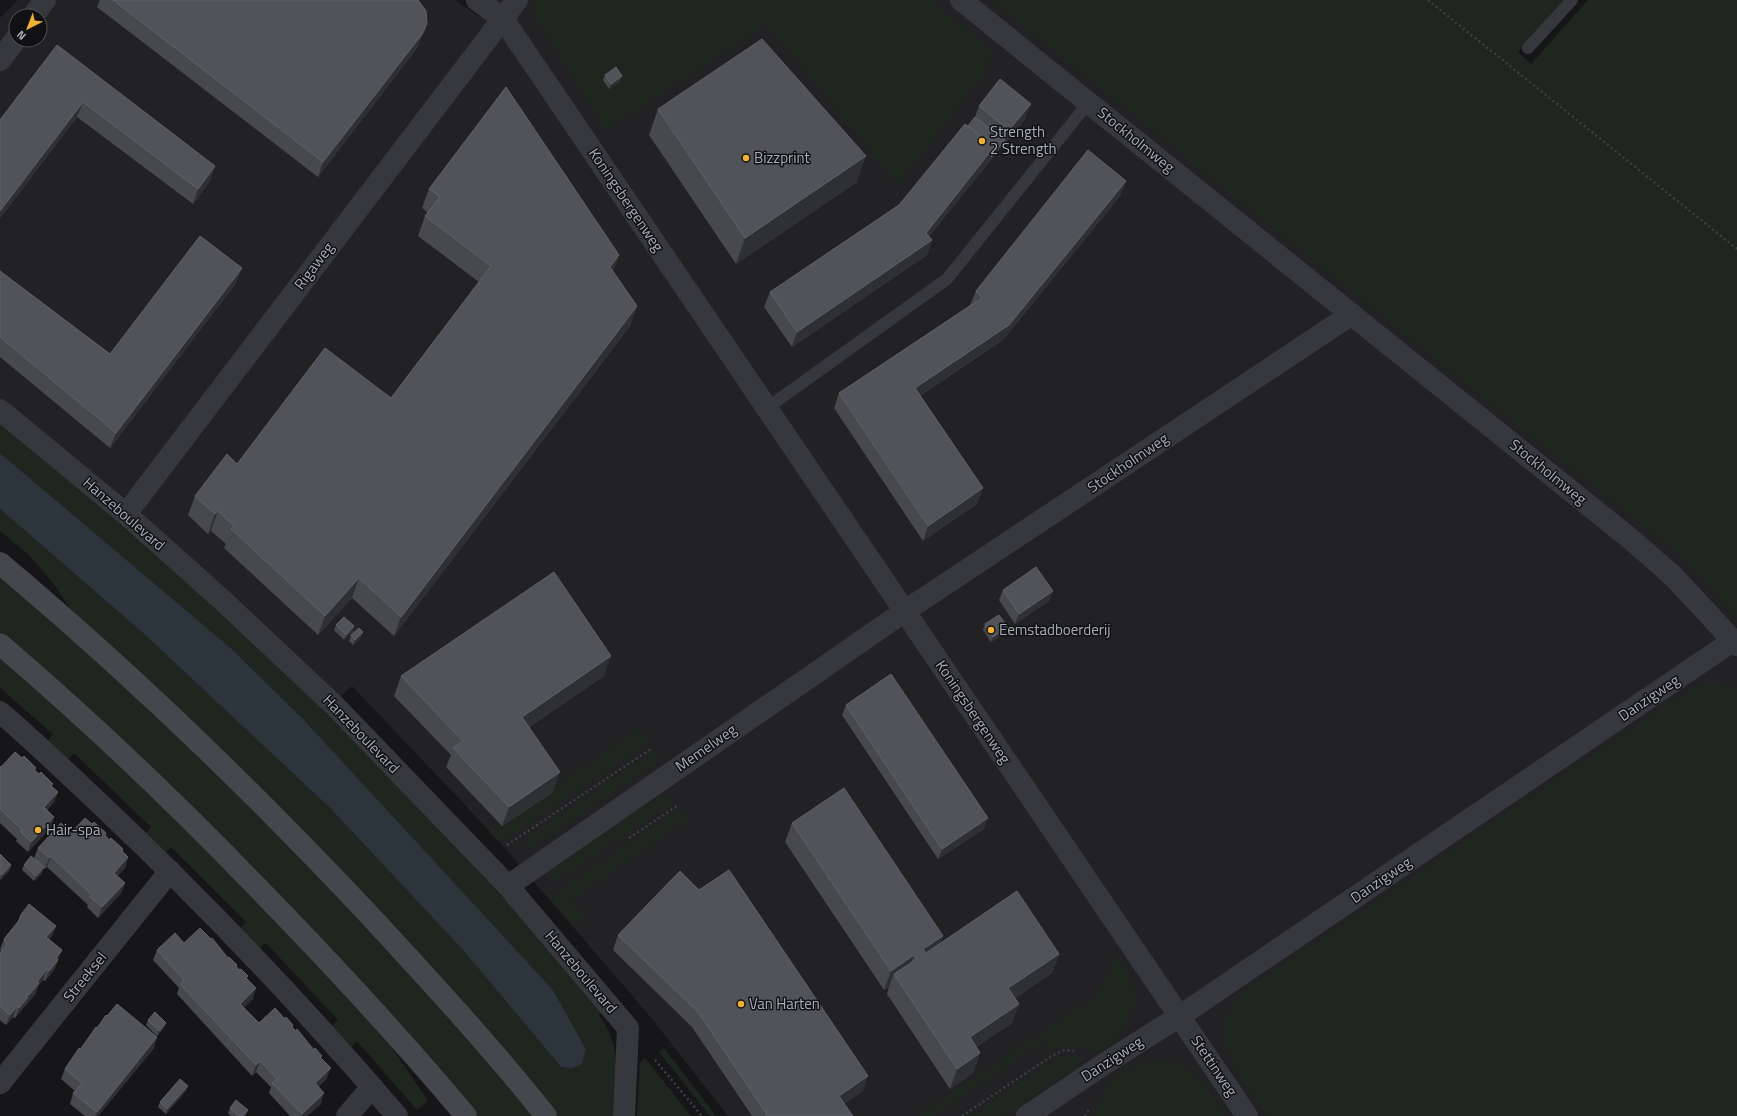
<svg xmlns="http://www.w3.org/2000/svg" width="1737" height="1116" viewBox="0 0 1737 1116" font-family="'Titillium Web',sans-serif">
  <style>
    .built { fill: #222225; fill-rule: evenodd }
    .green { fill: #1e261f }
    .water { fill: #2c353c }
    .lines { fill: none; stroke-linecap: round; stroke-linejoin: round }
    .path { stroke: #3d3f44; stroke-width: 2.5; stroke-dasharray: 2 3; stroke-linecap: butt }
    .service { stroke: #37383d; stroke-width: 12 }
    .minor { stroke: #37383d; stroke-width: 22 }
    .secondary { stroke: #45474d; stroke-width: 22 }
    .wall { fill: #47494d }
    .shaded-wall { fill: #2f3033 }
    .building { fill: #525359; stroke: #5f6168 }
    .poi-dot { fill: #f2b134; stroke: #111113; stroke-width: 1.5 }
    .labels { text-anchor: middle; stroke-width: 3; stroke-linejoin: round; paint-order: stroke }
    .poi-label { font-size: 15px; fill: #a8adb8; stroke: #111113; text-anchor: start }
    .street-label { font-size: 15px; fill: #a8adb8; stroke: #111113 }
  </style>
  <rect width="100%" height="100%" fill="#161618"/>
  <path class="built" d="M18 0H455L480 17 494 0H1055L1737 549V1116H728L648 1014 499 841 352 686 339 698 153 524 0 399V18ZM16 16H40V40H16Z"/>
  <g class="green">
    <path d="M537 0H929L993 50 984 74 898 185 767 24 605 130 530 9Z"/>
    <path d="M991 0H1564L1518 52 1531 64 1588 0H1737V619L1685 560 1600 491 1523 430Z"/>
    <path d="M0 420 100 503 318 702 492 885 559 959 603 1012 599 1015C623 1049 616 1077 614 1116H557L69 607 53 583 29 555 0 531V509L143 633 329 807 463 950 561 1067 586 1049 553 990 305 721 233 650 0 453Z"/>
    <path d="M0 573 44 610 320 873 536 1116H477L431 1062 0 631Z"/>
    <path d="M0 653 188 827 374 1021 428 1101 417 1110 357 1041 349 1049 330 1028 338 1020 266 943 257 950 239 930 246 922 171 847 164 854 144 835 151 827 74 753 66 762 46 743 53 734 0 688Z"/>
    <path d="M1716 682 1737 687V1116H1268C1240 1075 1198 1033 1248 989L1693 687 1704 683Z"/>
    <path d="M639 729 649 743 506 839 497 840 489 832Z"/>
    <path d="M658 749 657 762 529 849 523 840Z"/>
    <path d="M661 795 674 798 675 801 554 882 548 872Z"/>
    <path d="M681 808 689 819 571 900 585 919 574 926 555 905 553 901 554 895Z"/>
    <path d="M1118 956C1146 997 1136 1027 1096 1054 1079 1046 1068 1043 1050 1051L1043 1041 934 1116H917L1094 998Z"/>
    <path d="M664 1048 716 1116H710L659 1052Z"/>
    <path d="M1069 1055 1082 1058 1085 1061 1003 1116H971L1056 1058Z"/>
    <path d="M645 1058 691 1116H637L640 1063Z"/>
    <path d="M1152 1060C1192 1059 1206 1086 1226 1116H1091L1106 1090 1107 1083 1127 1070Z"/>
  </g>
  <path class="water" d="M0 453 233 650 305 721 553 990 586 1049 582 1064 572 1068 561 1067 463 950 329 807 143 633 0 509Z"/>
  <g class="lines">
    <g class="path">
      <path d="M1428 0 1737 249"/>
      <path d="M629 838 677 806"/>
      <path d="M507 845 651 749"/>
      <path d="M655 1060 702 1116"/>
      <path d="M962 1116 1053 1055 1065 1050 1075 1051"/>
      <path d="M1085 1116 1090 1108"/>
    </g>
    <g class="service">
      <path d="M1528 48 1572 0"/>
      <path d="M767 408 947 279 1089 102"/>
    </g>
    <g class="minor">
      <path d="M477 0 503 19 1247 1116"/>
      <path d="M961 0 1633 541 1674 577 1737 645"/>
      <path d="M33 16 45 0"/>
      <path d="M0 60 16 39"/>
      <path d="M0 410 126 514 220 598 335 706 508 886 628 1028 624 1116"/>
      <path d="M126 514 517 0"/>
      <path d="M0 712C34 741 66 772 98 802 203 901 303 1006 397 1116"/>
      <path d="M508 886 905 611 1352 314"/>
      <path d="M0 1083 170 871"/>
      <path d="M347 1116 372 1087"/>
      <path d="M1027 1116 1104 1064 1180 1016 1734 640"/>
    </g>
    <g class="secondary">
      <path d="M0 563C132 674 255 793 373 919 432 983 492 1048 546 1116"/>
      <path d="M0 644C90 721 175 802 257 887 329 961 400 1037 466 1116"/>
    </g>
  </g>
  <g class="wall">
    <path d="M100 0H418L427 23 417 48 318 177 97 7Z"/>
    <path d="M57 45 215 166 210 181 193 204 77 117 0 218V120Z"/>
    <path d="M605 75 622 76 620 81 609 89 603 80Z"/>
    <path d="M979 106 1025 119 1004 145H1003L929 236 932 240 927 255 792 347 764 307 770 292 899 205 968 126 975 117Z"/>
    <path d="M658 109 857 182 736 264 649 135Z"/>
    <path d="M1126 181 1120 196 1003 340 920 396 978 503 923 541 834 408 839 393 970 305 976 291Z"/>
    <path d="M429 189 619 255 613 271 637 306 630 326 394 636 352 598 318 635 224 548 226 544 211 531 208 534 188 515 195 496 237 464 391 398 479 282 418 236 425 216 428 213 422 208Z"/>
    <path d="M242 268 236 283 110 448 0 357V271L110 354Z"/>
    <path d="M1003 590 1053 591 1049 601 1015 624 999 600Z"/>
    <path d="M985 624 1006 632 991 642 983 630Z"/>
    <path d="M336 625 354 626 353 631 344 640 334 630Z"/>
    <path d="M351 635 361 638 353 645 349 641Z"/>
    <path d="M401 676H604L529 727 553 792 502 826 446 767 451 755 394 696Z"/>
    <path d="M846 705 984 829 938 859 842 715Z"/>
    <path d="M0 766 1 767 35 770 58 792 54 802 47 810 54 817 50 828 28 852 16 841 17 839 0 823Z"/>
    <path d="M792 823 940 943 1059 954 1052 973 1015 998 1012 1023 976 1047 980 1053 973 1073 950 1089 887 994 889 987 884 990 785 842Z"/>
    <path d="M71 833 105 836 128 857 125 868 117 876 125 883 121 893 98 918 87 907 88 905 47 867 45 869 34 858 38 848Z"/>
    <path d="M0 854 10 870 0 880Z"/>
    <path d="M24 865 44 867 42 873 34 881 22 870Z"/>
    <path d="M20 916 56 926 52 936 49 939 62 950 54 970 45 981 43 980 38 986 36 993 25 1006V1005L24 1007 15 1018 13 1017 6 1025 0 1020V953L1 951 0 949 4 939 17 923Z"/>
    <path d="M618 935 863 1091 844 1104 853 1116H752L692 1027 613 950Z"/>
    <path d="M184 943 228 958 247 979 253 999 244 1007 259 1023 292 1027 321 1058 327 1078 318 1087 321 1104 307 1116H290L269 1093 271 1087 256 1072 252 1076 177 994 179 988 153 960 157 950Z"/>
    <path d="M148 1020 164 1028 157 1036 146 1025Z"/>
    <path d="M154 1048 98 1116H85L70 1104 73 1093 75 1091 61 1079 65 1069 80 1049Z"/>
    <path d="M186 1091 166 1114 158 1107 160 1102Z"/>
    <path d="M230 1108 248 1110 245 1116H231L228 1113Z"/>
  </g>
  <g class="shaded-wall">
    <path d="M427 23 417 48 318 177 323 162Z"/>
    <path d="M622 76 620 81 609 89 611 84Z"/>
    <path d="M83 102 77 117 0 218V211Z"/>
    <path d="M1031 104 1025 119 1004 145 1009 130Z"/>
    <path d="M1005 140 1003 145 920 248 926 233 994 147Z"/>
    <path d="M866 156 857 182 736 264 745 238Z"/>
    <path d="M215 166 210 181 193 204 198 189Z"/>
    <path d="M1126 181 1120 196 1003 340 910 403 915 388Z"/>
    <path d="M932 240 927 255 792 347 797 332Z"/>
    <path d="M619 255 612 274 610 267Z"/>
    <path d="M242 268 236 283 110 448 116 433Z"/>
    <path d="M637 306 630 326 394 636 401 617Z"/>
    <path d="M983 488 978 503 923 541 928 526Z"/>
    <path d="M218 511 211 531 208 534 215 514Z"/>
    <path d="M359 578 352 598 318 635 325 616Z"/>
    <path d="M1053 591 1049 601 1015 624 1019 614Z"/>
    <path d="M354 626 353 631 344 640 346 635Z"/>
    <path d="M1008 627 1006 632 991 642 993 637Z"/>
    <path d="M363 632 361 638 353 645 355 640Z"/>
    <path d="M611 656 604 676 515 736 522 717Z"/>
    <path d="M560 772 553 792 502 826 509 807Z"/>
    <path d="M58 792 54 802 40 818 44 807Z"/>
    <path d="M54 817 50 828 28 852 31 842Z"/>
    <path d="M988 818 984 829 938 859 942 849Z"/>
    <path d="M51 856 47 867 45 869 49 858Z"/>
    <path d="M128 857 125 868 110 883 114 873Z"/>
    <path d="M11 865 10 870 0 880 2 875Z"/>
    <path d="M44 867 42 873 34 881 36 876Z"/>
    <path d="M125 883 121 893 98 918 102 907Z"/>
    <path d="M56 926 52 936 42 947 46 937Z"/>
    <path d="M943 936 936 955 916 968 923 949Z"/>
    <path d="M62 950 54 970 45 981 49 971 56 958Z"/>
    <path d="M1059 954 1052 973 1001 1007 1008 988Z"/>
    <path d="M914 955 907 974H894L889 987 884 990 891 971Z"/>
    <path d="M47 969 43 980 38 986 36 993 25 1006 29 995 37 982Z"/>
    <path d="M256 988 253 999 237 1014 240 1004Z"/>
    <path d="M27 993 25 1001 28 997 24 1007 15 1018 19 1008Z"/>
    <path d="M1019 1004 1012 1023 963 1057 970 1037Z"/>
    <path d="M17 1006 13 1017 6 1025 10 1015Z"/>
    <path d="M166 1023 164 1028 157 1036 159 1031Z"/>
    <path d="M157 1037 154 1048 98 1116H95L97 1112Z"/>
    <path d="M980 1053 973 1073 950 1089 957 1069Z"/>
    <path d="M260 1061 256 1072 252 1076 256 1065Z"/>
    <path d="M331 1068 327 1078 311 1094 315 1083Z"/>
    <path d="M868 1076 863 1091 833 1111 839 1096Z"/>
    <path d="M188 1086 186 1091 166 1114 167 1109Z"/>
    <path d="M324 1093 321 1104 307 1116H301L302 1114Z"/>
    <path d="M248 1110 245 1116H243Z"/>
  </g>
  <g class="building">
    <path d="M113 0H418L426 11 427 23 423 33 323 162Z"/>
    <path d="M762 39 866 156 745 238 658 109Z"/>
    <path d="M57 45 215 166 198 189 83 102 0 211V120Z"/>
    <path d="M616 67 622 76 611 84 605 75Z"/>
    <path d="M1000 79 1031 104 1009 130 979 106Z"/>
    <path d="M506 87 619 255 610 267 637 306 401 617 359 578 325 616 231 529 234 526 218 511 215 514 195 496 227 454 237 464 325 348 391 398 491 266 425 216 440 197 429 189Z"/>
    <path d="M975 117 1005 140 991 157 994 147 968 126Z"/>
    <path d="M965 124 994 147 926 233 932 240 797 332 770 292 899 205Z"/>
    <path d="M1088 150 1126 181 1009 325 915 388 983 488 928 526 839 393 982 298 976 291Z"/>
    <path d="M200 236 242 268 116 433 0 337V271L110 354Z"/>
    <path d="M1036 567 1053 591 1019 614 1003 590Z"/>
    <path d="M554 572 611 656 522 717 560 772 509 807 453 748 463 741 401 676Z"/>
    <path d="M999 615 1008 627 993 637 985 624Z"/>
    <path d="M344 617 354 626 346 635 336 625Z"/>
    <path d="M359 628 363 632 355 640 351 635Z"/>
    <path d="M891 674 988 818 942 849 846 705Z"/>
    <path d="M15 752 22 758 24 756 36 768 34 770 39 774 41 772 53 784 51 786 58 792 44 807 54 817 31 842 20 831 22 830 0 809V766L1 767Z"/>
    <path d="M844 788 943 936 923 949 926 953 1017 891 1059 954 1008 988 1019 1004 970 1037 980 1053 957 1069 894 974 917 959 914 955 891 971 792 823Z"/>
    <path d="M85 818 92 824 94 822 106 833 105 835 109 840 111 838 123 849 122 851 128 857 114 873 125 883 102 907 90 897 92 895 51 856 49 858 38 848 61 823 71 833Z"/>
    <path d="M0 854 11 865 2 875 0 873Z"/>
    <path d="M31 856 44 867 36 876 24 865Z"/>
    <path d="M729 870 868 1076 839 1096 853 1116H768L698 1012 618 935 680 871 699 890Z"/>
    <path d="M29 904 56 926 46 937 62 950 56 958 58 960 49 971 47 969 37 982 39 983 29 995 27 993 26 996 28 997 19 1008 17 1006 10 1015 0 1006V953L7 944 4 939 21 918 20 916Z"/>
    <path d="M200 928 211 939 212 938 228 958 229 957 237 965 236 966 239 970 241 969 248 976 246 978 256 988 240 1004 259 1023 275 1008 285 1019 286 1017 293 1025 292 1027 296 1031 297 1029 314 1050 315 1048 322 1056 320 1057 331 1068 315 1083 324 1093 302 1114 272 1083 277 1079 260 1061 256 1065 180 984 184 980 157 950 175 933 184 943Z"/>
    <path d="M117 1004 157 1037 97 1112 73 1093 82 1083 65 1069 79 1048 80 1049 82 1047 96 1027 97 1028 106 1015 107 1016Z"/>
    <path d="M155 1012 166 1023 159 1031 148 1020Z"/>
    <path d="M180 1079 188 1086 167 1109 160 1102Z"/>
    <path d="M236 1100 248 1110 243 1116H240L238 1114 237 1115 230 1108Z"/>
  </g>
  <g class="poi-dot">
    <circle cx="982" cy="141" r="4"/>
    <circle cx="746" cy="158" r="4"/>
    <circle cx="991" cy="630" r="4"/>
    <circle cx="38" cy="830" r="4"/>
    <circle cx="741" cy="1004" r="4"/>
  </g>
  <g class="labels">
    <g class="poi-label">
      <text x="990" y="137">Strength<tspan x="990" dy="17">2 Strength</tspan></text>
      <text x="754" y="163">Bizzprint</text>
      <text x="999" y="635">Eemstadboerderij</text>
      <text x="46" y="835">Hair-spa</text>
      <text x="749" y="1009">Van Harten</text>
    </g>
    <g class="street-label">
      <text transform="translate(1136 140) rotate(39)" y="5">Stockholmweg</text>
      <text transform="translate(626 200) rotate(56)" y="5">Koningsbergenweg</text>
      <text transform="translate(314 266) rotate(-53)" y="5">Rigaweg</text>
      <text transform="translate(1128 463) rotate(-34)" y="5">Stockholmweg</text>
      <text transform="translate(1548 472) rotate(39)" y="5">Stockholmweg</text>
      <text transform="translate(124 514) rotate(41)" y="5">Hanzeboulevard</text>
      <text transform="translate(1649 698) rotate(-34)" y="5">Danzigweg</text>
      <text transform="translate(973 712) rotate(56)" y="5">Koningsbergenweg</text>
      <text transform="translate(361 734) rotate(46)" y="5">Hanzeboulevard</text>
      <text transform="translate(706 748) rotate(-35)" y="5">Memelweg</text>
      <text transform="translate(1381 880) rotate(-34)" y="5">Danzigweg</text>
      <text transform="translate(581 972) rotate(50)" y="5">Hanzeboulevard</text>
      <text transform="translate(85 977) rotate(-51)" y="5">Streeksel</text>
      <text transform="translate(1112 1059) rotate(-33)" y="5">Danzigweg</text>
      <text transform="translate(1214 1066) rotate(56)" y="5">Stettinweg</text>
    </g>
  </g>
  <g transform="translate(28 28) rotate(222)"><circle r="19" fill="#111113" stroke="#4d4f55"/>
  <path d="M0-3L7 15L0 10L-7 15Z" fill="#f2b134"/>
  <text y="-6" font-size="11" font-weight="bold" text-anchor="middle" fill="#a8adb8">N</text>
  </g>
</svg>
